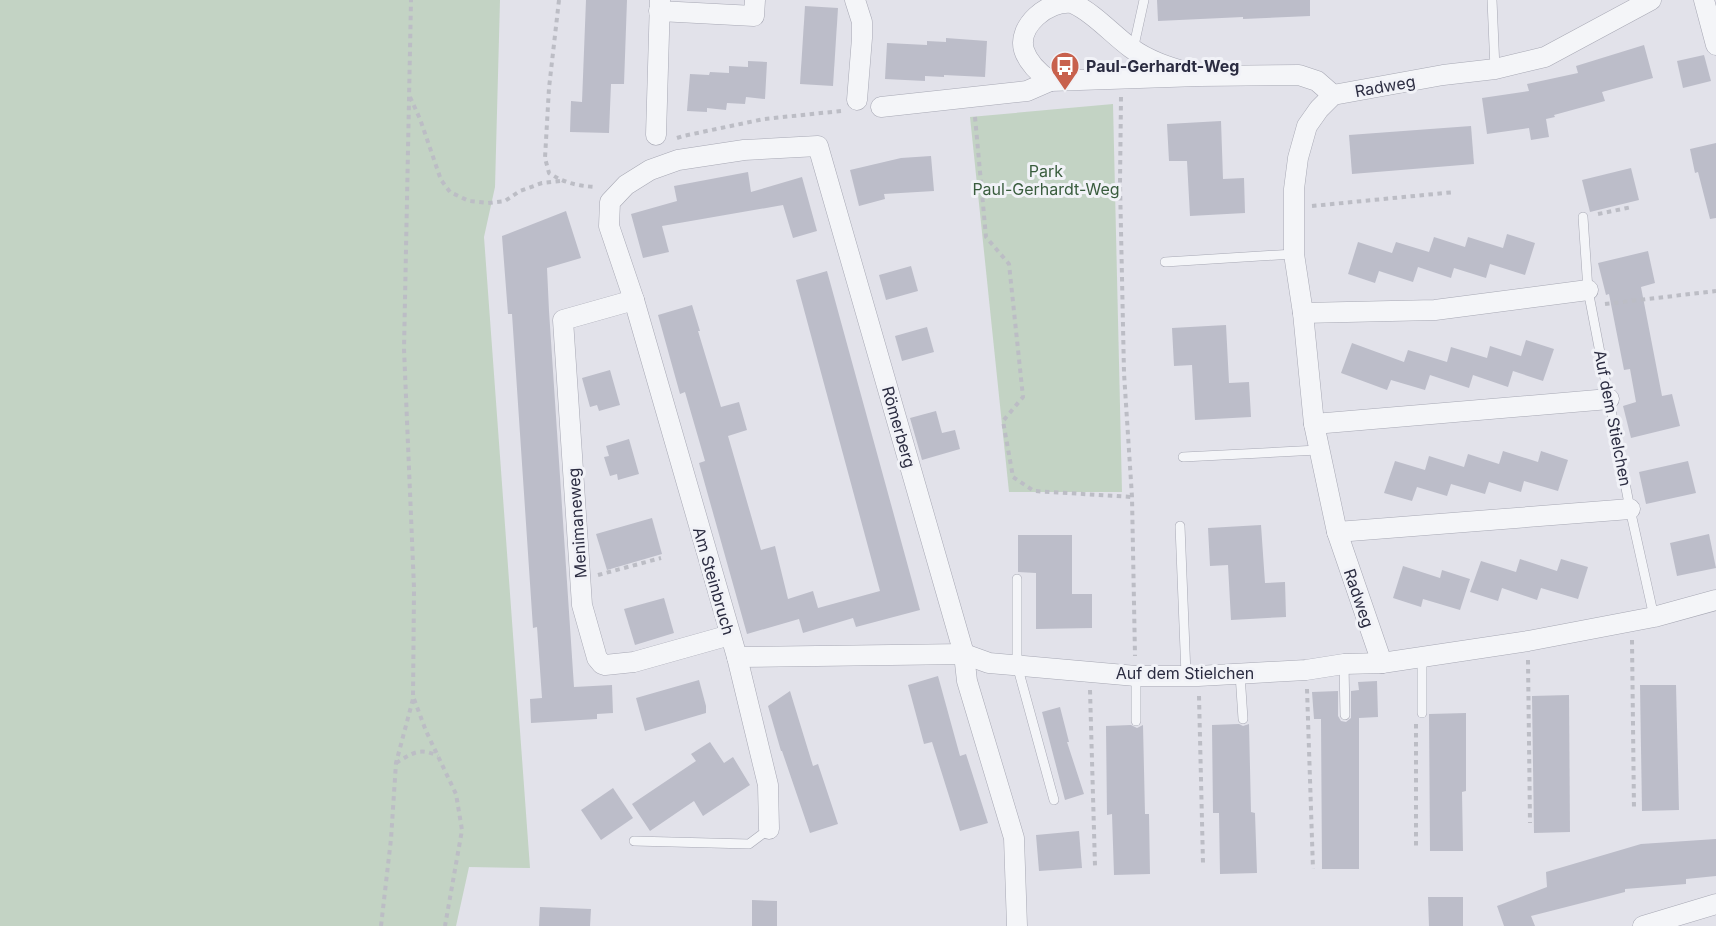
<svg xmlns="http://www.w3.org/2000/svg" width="1716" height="926" viewBox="0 0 1716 926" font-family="Inter,sans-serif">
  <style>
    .green { fill: #c3d3c4 }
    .building { fill: #bcbdc9 }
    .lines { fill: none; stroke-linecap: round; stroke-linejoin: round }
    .lane-casing { stroke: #a7a8b4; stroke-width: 10 }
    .street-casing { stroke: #a7a8b4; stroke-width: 21 }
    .path { stroke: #bcbdc5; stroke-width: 4; stroke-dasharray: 4.5 4.5; stroke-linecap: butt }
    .lane { stroke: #f4f5f8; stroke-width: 9 }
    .street { stroke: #f4f5f8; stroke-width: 20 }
    .labels { text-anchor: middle; stroke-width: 6; stroke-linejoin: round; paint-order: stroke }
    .poi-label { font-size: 16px; font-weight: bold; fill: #2b2c41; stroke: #f1f2f7; text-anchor: start }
    .street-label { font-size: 16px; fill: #2b2c41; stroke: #f1f2f7 }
    .park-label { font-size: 16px; fill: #395c3d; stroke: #f1f2f7 }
  </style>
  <rect width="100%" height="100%" fill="#e2e2ea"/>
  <g class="green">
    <path d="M0 0H500L495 187 484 237 530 868 469 867 456 926H0Z"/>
    <path d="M1113 104 1122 492H1009L970 117Z"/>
  </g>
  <g class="building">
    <path d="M586 0H627L624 84H611L609 133 570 132 571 101 582 102Z"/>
    <path d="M1157 0H1310V16L1243 19V17L1158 21Z"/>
    <path d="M805 6 838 8 833 86 800 84Z"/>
    <path d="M946 38 987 41 985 77 944 75V77L925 76V81L885 79 887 43 927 45V41L946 42Z"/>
    <path d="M1644 45 1653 78 1602 92 1605 101 1554 115 1555 117 1546 119 1549 137 1531 140 1529 128 1487 134 1482 98 1529 91 1527 84 1578 73 1576 66Z"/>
    <path d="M1704 55 1711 81 1683 88 1677 61Z"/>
    <path d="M748 61 767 62 765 99 746 97 745 104 727 103 726 110 707 108V112L687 111 690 74 709 75 710 72 729 73V66L748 67Z"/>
    <path d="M1221 121 1223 179 1244 178 1245 213 1190 216 1187 161H1169L1167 124Z"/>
    <path d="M1471 126 1474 164 1352 174 1349 135Z"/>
    <path d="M1716 143V218L1710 219 1698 172 1695 173 1690 149Z"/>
    <path d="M931 156 934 191 884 194 885 199 859 206 850 170 901 158Z"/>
    <path d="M1631 168 1639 200 1590 212 1582 180Z"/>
    <path d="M748 172 751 192 802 177 817 231 793 238 783 205 662 226 669 252 643 258 631 214 677 201 674 186Z"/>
    <path d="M566 211 581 258 547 268 549 311 574 687 612 685 613 713 597 714V719L531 723 530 699 542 698 537 627 533 628 512 314H508L502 236Z"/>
    <path d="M1507 234 1535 243 1525 275 1490 264 1486 278 1454 268 1451 278 1418 267 1413 282 1379 271 1375 283 1348 274 1358 242 1392 253 1396 242 1429 252 1434 237 1465 247 1468 237 1503 248Z"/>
    <path d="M1648 251 1655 283 1641 287 1662 396 1672 394 1680 426 1631 438 1623 406 1636 402 1630 369 1624 370 1609 294 1606 295 1598 263Z"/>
    <path d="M911 266 918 291 886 300 879 275Z"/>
    <path d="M827 271 920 610 856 627 853 618 803 633 799 619 747 634 699 463 705 461 685 392 680 394 658 315 692 305 700 331H698L721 407 739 402 747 430 728 436 761 550 775 546 788 599 813 591 818 608 880 591 796 280Z"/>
    <path d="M1226 325 1229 383 1249 382 1251 417 1195 420 1192 365 1174 366 1172 328Z"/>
    <path d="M927 327 934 352 902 361 895 336Z"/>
    <path d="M1526 340 1554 349 1543 381 1513 371 1508 387 1473 375 1469 388 1430 375 1425 390 1391 380 1387 390 1341 373 1352 343 1404 362 1408 350 1447 362 1451 347 1487 358 1490 346 1521 356Z"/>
    <path d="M610 370 620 405 599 411 597 405 590 407 582 378Z"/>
    <path d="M936 411 942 433 955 430 960 449 922 460 910 418Z"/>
    <path d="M629 439 639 474 618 480 617 474 610 476 604 457 609 456 606 446Z"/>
    <path d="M1503 451 1538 462 1541 451 1568 460 1558 491 1524 481 1521 492 1489 482 1485 494 1451 484 1447 496 1417 487 1412 501 1384 493 1395 461 1425 470 1429 456 1464 467 1468 454 1499 464Z"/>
    <path d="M1688 461 1696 493 1646 504 1639 472Z"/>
    <path d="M652 518 662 554 607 570 596 534Z"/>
    <path d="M1261 525 1265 583 1285 582 1286 617 1231 620 1228 565 1210 566 1208 528Z"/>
    <path d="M1709 534 1716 568 1677 576 1670 543Z"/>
    <path d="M1018 535H1072V594H1092V628L1036 629V573L1018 572Z"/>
    <path d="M1520 559 1557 571 1561 559 1588 567 1578 599 1541 588 1537 600 1502 588 1498 601 1470 592 1481 561 1516 572Z"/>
    <path d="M1403 566 1440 578 1442 570 1470 579 1460 610 1423 599 1421 607 1393 598Z"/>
    <path d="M664 598 674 633 635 645 624 609Z"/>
    <path d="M938 676 960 756 966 754 988 823 960 831 932 742 924 744 908 685Z"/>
    <path d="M699 680 706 706V713L645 731 636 698Z"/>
    <path d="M1377 681 1378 717 1359 718V869H1322L1321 719H1314L1312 692 1338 691V716L1341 721 1346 722 1351 718V691L1359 690 1358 682Z"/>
    <path d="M1640 685H1676L1679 810 1642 811Z"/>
    <path d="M790 691 813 766 818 764 838 824 810 833 782 751H781L768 706Z"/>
    <path d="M1569 695 1570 832 1534 833 1532 696Z"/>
    <path d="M1060 707 1069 742H1067L1084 794 1065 800 1042 712Z"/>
    <path d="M1466 713V791L1462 792 1463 851H1430L1429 714Z"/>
    <path d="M1239 724 1243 726 1249 724 1251 812 1255 813 1257 873 1220 874 1219 813H1213L1212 725Z"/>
    <path d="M1131 725 1137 728 1143 725 1145 814H1149L1150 874 1114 875 1112 814 1107 815 1106 726Z"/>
    <path d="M710 742 724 763 733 757 750 785 703 816 694 801 650 831 632 804 696 761 691 754Z"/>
    <path d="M613 788 633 818 601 840 581 810Z"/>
    <path d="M1079 831 1082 868 1039 871 1036 835Z"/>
    <path d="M1716 839V876L1686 879V884L1625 889V892L1531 916 1535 926H1504L1497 906 1547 887 1546 872 1641 844Z"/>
    <path d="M1428 897H1463V926H1429Z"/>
    <path d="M752 900 777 901V926H752Z"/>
    <path d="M540 907 591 909 590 926H539Z"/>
  </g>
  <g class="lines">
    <g class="lane-casing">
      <g id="lane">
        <path d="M1492 0 1495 69"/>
        <path d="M1133 50 1144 0"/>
        <path d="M1583 217 1588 290 1630 509 1654 617"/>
        <path d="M1165 262 1294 254"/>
        <path d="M1183 457 1318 450"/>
        <path d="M1180 526 1186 675"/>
        <path d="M1017 579V665L1054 800"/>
        <path d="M1422 657V713"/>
        <path d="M1344 664 1345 715"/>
        <path d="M1240 674 1243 719"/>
        <path d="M1136 676V721"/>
        <path d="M634 841 749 844 769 829"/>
      </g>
    </g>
    <g class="street-casing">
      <g id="street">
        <path d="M855 0 862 22V38L857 100"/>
        <path d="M1704 0 1716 45"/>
        <path d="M659 11 754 16 755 0"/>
        <path d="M1199 76C1176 69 1151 63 1131 48 1112 34 1094 13 1072 3 1048 0 1017 26 1024 50 1028 63 1039 73 1050 81L1199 76 1299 75 1317 81 1333 95"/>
        <path d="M881 107 1027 91 1050 81"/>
        <path d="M656 135 660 0"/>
        <path d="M634 300 563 320 582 605 597 658 602 664 605 665 634 662 730 635"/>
        <path d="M1303 313 1435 310 1588 290"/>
        <path d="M1314 424 1609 399"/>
        <path d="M1337 532 1630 509"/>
        <path d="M737 657 964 654 989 663 1136 676H1198L1306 670 1344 664 1382 663 1528 641 1654 617 1716 600"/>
        <path d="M1382 663 1337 532 1314 424 1303 313 1294 254V189L1298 158 1307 126 1319 109 1333 95 1443 75 1495 69 1545 57 1651 0"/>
        <path d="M769 829 768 785 737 657 634 300 609 226 610 202 626 185 650 170 678 160 744 150 818 146 964 654 967 681 1014 838 1017 926"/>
        <path d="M1643 926 1716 904"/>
      </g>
    </g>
    <g class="path">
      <path d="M559 0 549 88 545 158 549 173C564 183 578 186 596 187"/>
      <path d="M410 97 420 119 441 180 450 192 469 201 488 203 505 201 520 191 542 183 560 181"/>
      <path d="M1121 97 1120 183 1124 373 1132 497 1135 656"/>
      <path d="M975 117 986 237 1009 264 1023 397 1003 421 1013 477 1034 491 1132 497"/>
      <path d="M677 138 683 136 764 119 841 111"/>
      <path d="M1312 206 1455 192"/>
      <path d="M1598 214 1632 207"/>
      <path d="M1605 304 1716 291"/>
      <path d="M598 575 661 558"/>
      <path d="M1632 640 1634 810"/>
      <path d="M1528 660 1530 823"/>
      <path d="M1307 689 1313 869"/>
      <path d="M1090 690 1095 866"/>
      <path d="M1199 696 1203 863"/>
      <path d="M414 699 426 731 456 794 462 830 445 926"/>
      <path d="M1416 724V846"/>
      <path d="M396 763C413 753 419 747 438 756"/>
      <path d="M381 926 391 839 396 763 413 699 414 588 404 349 411 0"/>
    </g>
    <use href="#lane" class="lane"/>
    <use href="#street" class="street"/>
  </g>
  <defs>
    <g id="bus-pin" transform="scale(1.5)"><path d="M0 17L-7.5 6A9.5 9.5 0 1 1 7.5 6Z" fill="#c8614d" stroke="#f1f2f7"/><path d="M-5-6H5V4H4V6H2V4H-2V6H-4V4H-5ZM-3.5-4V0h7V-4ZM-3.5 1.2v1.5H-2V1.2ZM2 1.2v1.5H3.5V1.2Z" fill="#fff"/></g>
  </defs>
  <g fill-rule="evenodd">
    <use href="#bus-pin" x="1065" y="66"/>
  </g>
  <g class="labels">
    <g class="poi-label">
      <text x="1086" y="72">Paul-Gerhardt-Weg</text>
    </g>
    <g class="street-label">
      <text transform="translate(1385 86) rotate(-10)" y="6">Radweg</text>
      <text transform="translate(1613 418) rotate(79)" y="6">Auf dem Stielchen</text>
      <text transform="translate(899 427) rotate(74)" y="6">Römerberg</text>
      <text transform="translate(577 523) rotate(-94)" y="6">Menimaneweg</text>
      <text transform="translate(714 581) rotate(74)" y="6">Am Steinbruch</text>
      <text transform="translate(1359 598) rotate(71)" y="6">Radweg</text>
      <text x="1185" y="679">Auf dem Stielchen</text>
    </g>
    <g class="park-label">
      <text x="1046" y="177">Park<tspan x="1046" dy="18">Paul-Gerhardt-Weg</tspan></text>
    </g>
  </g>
</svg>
